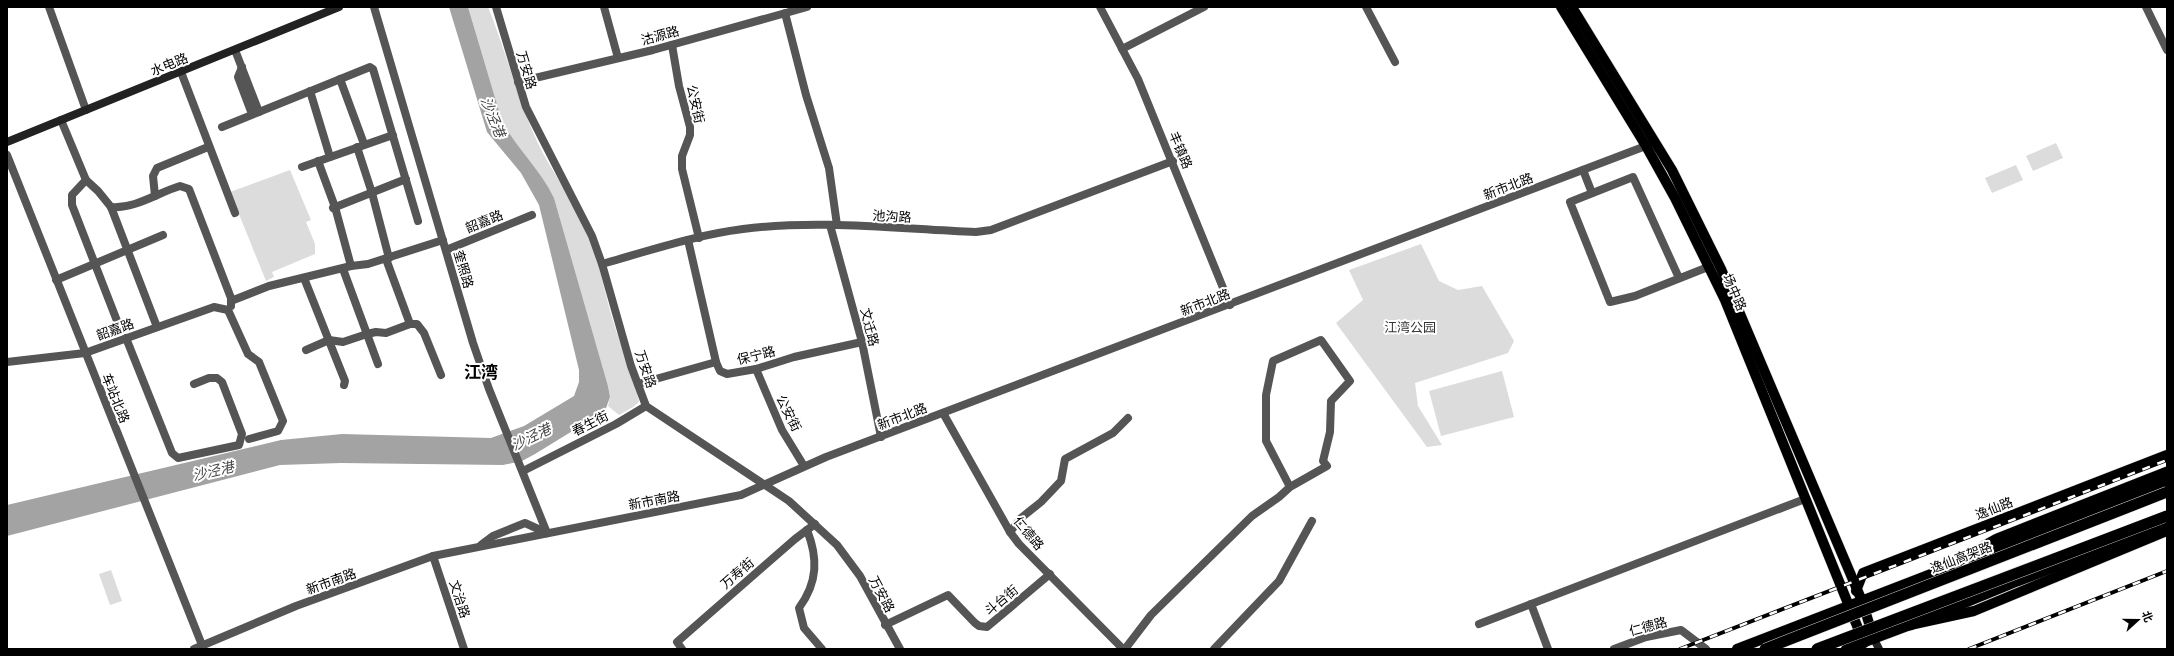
<svg xmlns="http://www.w3.org/2000/svg" width="2174" height="656" viewBox="0 0 2174 656" font-family="'Fira Sans','Noto Sans SC',sans-serif">
  <style>
    .green { fill: #dcdcdc }
    .water { fill: #a3a3a3 }
    .lines { fill: none; stroke-linecap: round; stroke-linejoin: round }
    .primary-casing { stroke: #dbdbdb; stroke-width: 11 }
    .trunk-casing { stroke: #dbdbdb; stroke-width: 12 }
    .minor { stroke: #555; stroke-width: 8 }
    .tertiary { stroke: #555; stroke-width: 8 }
    .secondary { stroke: #222; stroke-width: 8 }
    .primary { stroke: #000; stroke-width: 10 }
    .trunk { stroke: #000; stroke-width: 11 }
    .rail-casing { stroke: #000; stroke-width: 4 }
    .rail { stroke: #fff; stroke-width: 2.5; stroke-dasharray: 8; stroke-linecap: butt }
    .trunk-bridge-casing { stroke: #dbdbdb; stroke-width: 12; stroke-linecap: butt }
    .trunk-bridge { stroke: #000; stroke-width: 11 }
    .labels { text-anchor: middle; stroke-width: 4; stroke-linejoin: round; paint-order: stroke }
    .street-label { font-size: 13px; fill: #000; stroke: #fff }
    .park-label { font-size: 13px; fill: #333; stroke: #fff }
    .water-label { font-size: 14px; font-style: italic; fill: #444; stroke: #fff }
    .district-label { font-size: 17px; font-weight: bold; fill: #000; stroke: #fff }
  </style>
  <rect width="100%" height="100%" fill="#fff"/>
  <g class="green">
    <path d="M468 7H488C506 51 517 98 537 141 551 172 574 199 587 231 599 260 604 291 613 321 621 348 634 374 639 402L633 407 619 415 608 406 610 397 608 386 554 198C541 170 517 149 502 121Z"/>
    <path d="M2056 143 2063 158 2033 171 2026 156Z"/>
    <path d="M2016 165 2023 180 1992 193 1985 178Z"/>
    <path d="M290 170 311 220 306 222 315 244V254L272 272 274 277 266 281 230 192Z"/>
    <path d="M1421 244 1439 281 1458 290 1482 286 1514 341 1508 353 1415 383 1418 406 1442 445 1427 447 1336 323 1363 300 1349 270Z"/>
    <path d="M1502 371 1514 417 1441 436 1429 391Z"/>
    <path d="M111 570 122 601 110 605 99 574Z"/>
  </g>
  <path class="water" d="M449 7H468L502 121C517 149 541 170 554 198L608 386 610 397 605 411 535 454 522 461 503 465 341 463 280 465 7 536V505L281 440 342 434 491 438 524 426 574 396 579 382V370L539 205 521 173 487 132Z"/>
  <g class="lines">
    <g class="primary-casing">
      <g id="primary">
        <path d="M1561 7 1646 146 1675 198 1725 300 1864 643"/>
        <path d="M1572 7 1672 170 1721 269 1862 601 1874 639"/>
        <path d="M1971 558 2167 481"/>
        <path d="M1856 591 1863 573 2167 455"/>
        <path d="M1737 649 1957 564"/>
        <path d="M1846 649 1910 625 1974 611 2167 531"/>
      </g>
    </g>
    <g class="trunk-casing">
      <g id="trunk">
        <path d="M1949 566 1997 539 2167 472"/>
        <path d="M1910 625 2017 581 2167 524"/>
      </g>
    </g>
    <g class="minor">
      <path d="M49 7 86 110"/>
      <path d="M496 7 526 107 592 236 602 264 631 366 646 406 789 501 837 545 860 576 900 649"/>
      <path d="M604 7 618 58"/>
      <path d="M1366 7 1395 62"/>
      <path d="M2146 7 2167 50"/>
      <path d="M785 13 806 95 829 168 837 225"/>
      <path d="M672 45 679 86 690 127V135L682 156V169L699 238"/>
      <path d="M1122 49 1204 7"/>
      <path d="M235 50 259 112"/>
      <path d="M242 67 238 77 252 114"/>
      <path d="M181 72 235 213"/>
      <path d="M340 79 364 144"/>
      <path d="M518 82 653 50 807 7"/>
      <path d="M310 91 330 157"/>
      <path d="M61 120 86 180 98 191 111 207 157 327"/>
      <path d="M222 127 370 67 373 69 418 221"/>
      <path d="M357 147 372 193 389 258"/>
      <path d="M318 161 335 207 351 266"/>
      <path d="M302 167 393 135"/>
      <path d="M1583 170 1592 193"/>
      <path d="M86 180 72 195V205L119 326"/>
      <path d="M155 196 153 176 157 168 208 147"/>
      <path d="M111 207C135 209 157 193 180 186L189 189 231 298V306"/>
      <path d="M333 208 406 179"/>
      <path d="M830 225 862 342 881 437"/>
      <path d="M688 240 716 362 720 371 727 374 756 369 794 357 862 342"/>
      <path d="M446 250 532 215"/>
      <path d="M386 259 410 324"/>
      <path d="M602 264C648 251 695 235 743 229 820 219 899 229 976 232L991 230 1173 161"/>
      <path d="M343 269 378 364"/>
      <path d="M304 278 345 381 344 385"/>
      <path d="M1679 278 1633 177 1570 202 1610 302 1635 296 1708 267"/>
      <path d="M56 280 163 235"/>
      <path d="M231 301 269 286 351 266 368 264 443 240"/>
      <path d="M228 310 248 354 259 362 283 421 278 431 249 439"/>
      <path d="M126 338 172 453 178 458 239 445 242 434 222 382 217 378H209L194 384"/>
      <path d="M306 350 329 340 343 342 367 334 376 332 386 333 410 324H417L424 333 441 375"/>
      <path d="M7 362 85 353 214 307 228 310"/>
      <path d="M756 369 782 430 804 466"/>
      <path d="M638 384 716 362"/>
      <path d="M943 413 1010 532 1019 544 1123 649"/>
      <path d="M523 471 616 424 646 406"/>
      <path d="M807 530C818 558 818 582 799 608L804 628 822 649"/>
      <path d="M1010 532 1021 518 1041 502 1061 481 1065 459 1113 433 1128 418"/>
      <path d="M433 556 464 649"/>
      <path d="M1531 604 1548 649"/>
      <path d="M1479 624 1805 499"/>
      <path d="M885 625 948 595 975 623 979 626 987 627 1050 574"/>
      <path d="M682 649 677 642 795 539 815 524"/>
      <path d="M1125 649 1151 615 1252 516 1279 497 1290 487 1327 466 1323 461 1330 432 1331 401 1350 381 1321 340 1273 361 1266 395V441L1290 487"/>
      <path d="M1214 649 1279 581 1312 521"/>
      <path d="M1614 649 1646 637 1681 630 1706 649"/>
    </g>
    <g class="tertiary">
      <path d="M374 7 473 343 489 389 547 533"/>
      <path d="M1100 7 1138 79 1230 305"/>
      <path d="M7 155 202 645"/>
      <path d="M481 545 493 536 525 523 547 533"/>
      <path d="M194 649 296 606 433 556 741 495 826 457 1651 144"/>
    </g>
    <g class="secondary">
      <path d="M7 142 339 7"/>
      <path d="M1874 639 1879 649"/>
    </g>
    <use href="#primary" class="primary"/>
    <use href="#trunk" class="trunk"/>
    <g class="rail-casing">
      <g id="rail">
        <path d="M1680 649 2167 460"/>
        <path d="M1969 649 2167 571"/>
      </g>
    </g>
    <use href="#rail" class="rail"/>
    <g class="trunk-bridge-casing">
      <g id="trunk-bridge">
        <path d="M1765 649 2167 492"/>
        <path d="M1817 649 2167 516"/>
      </g>
    </g>
    <use href="#trunk-bridge" class="trunk-bridge"/>
  </g>
  <g class="labels">
    <g class="street-label">
      <text transform="translate(660 35) rotate(-15)" y="5">沽源路</text>
      <text transform="translate(169 64) rotate(-22)" y="5">水电路</text>
      <text transform="translate(527 70) rotate(73)" y="5">万安路</text>
      <text transform="translate(696 104) rotate(77)" y="5">公安街</text>
      <text transform="translate(1181 150) rotate(67)" y="5">丰镇路</text>
      <text transform="translate(1508 186) rotate(-21)" y="5">新市北路</text>
      <text transform="translate(892 216) rotate(3)" y="5">池沟路</text>
      <text transform="translate(484 221) rotate(-22)" y="5">韶嘉路</text>
      <text transform="translate(464 269) rotate(74)" y="5">奎照路</text>
      <text transform="translate(1735 292) rotate(66)" y="5">场中路</text>
      <text transform="translate(1205 302) rotate(-21)" y="5">新市北路</text>
      <text transform="translate(870 327) rotate(76)" y="5">文迁路</text>
      <text transform="translate(115 329) rotate(-20)" y="5">韶嘉路</text>
      <text transform="translate(756 355) rotate(-14)" y="5">保宁路</text>
      <text transform="translate(646 369) rotate(71)" y="5">万安路</text>
      <text transform="translate(116 398) rotate(68)" y="5">车站北路</text>
      <text transform="translate(789 413) rotate(63)" y="5">公安街</text>
      <text transform="translate(902 416) rotate(-21)" y="5">新市北路</text>
      <text transform="translate(590 423) rotate(-27)" y="5">春生街</text>
      <text transform="translate(654 500) rotate(-11)" y="5">新市南路</text>
      <text transform="translate(1994 508) rotate(-21)" y="5">逸仙路</text>
      <text transform="translate(1029 533) rotate(50)" y="5">仁德路</text>
      <text transform="translate(1961 557) rotate(-21)" y="5">逸仙高架路</text>
      <text transform="translate(737 573) rotate(-41)" y="5">万寿街</text>
      <text transform="translate(331 581) rotate(-20)" y="5">新市南路</text>
      <text transform="translate(882 594) rotate(62)" y="5">万安路</text>
      <text transform="translate(460 599) rotate(72)" y="5">文治路</text>
      <text transform="translate(1001 600) rotate(-40)" y="5">斗台街</text>
      <text transform="translate(1648 626) rotate(-15)" y="5">仁德路</text>
    </g>
    <g class="park-label">
      <text x="1410" y="332">江湾公园</text>
    </g>
    <g class="water-label">
      <text transform="translate(493 117) rotate(68)" y="5">沙泾港</text>
      <text transform="translate(531 437) rotate(-26)" y="5">沙泾港</text>
      <text transform="translate(213 471) rotate(-13)" y="5">沙泾港</text>
    </g>
    <g class="district-label">
      <text x="481" y="378">江湾</text>
    </g>
  </g>
  <rect width="2174" height="656" fill="none" stroke="#000000" stroke-width="16"/>
  <g transform="translate(2138 620) rotate(69)" stroke="#ffffff" stroke-width="3" paint-order="stroke">
  <path d="M0-3L7 15L0 10L-7 15Z" fill="#000000"/>
  <text y="-6" font-size="11" font-weight="bold" text-anchor="middle" fill="#000000">北</text>
  </g>
</svg>
